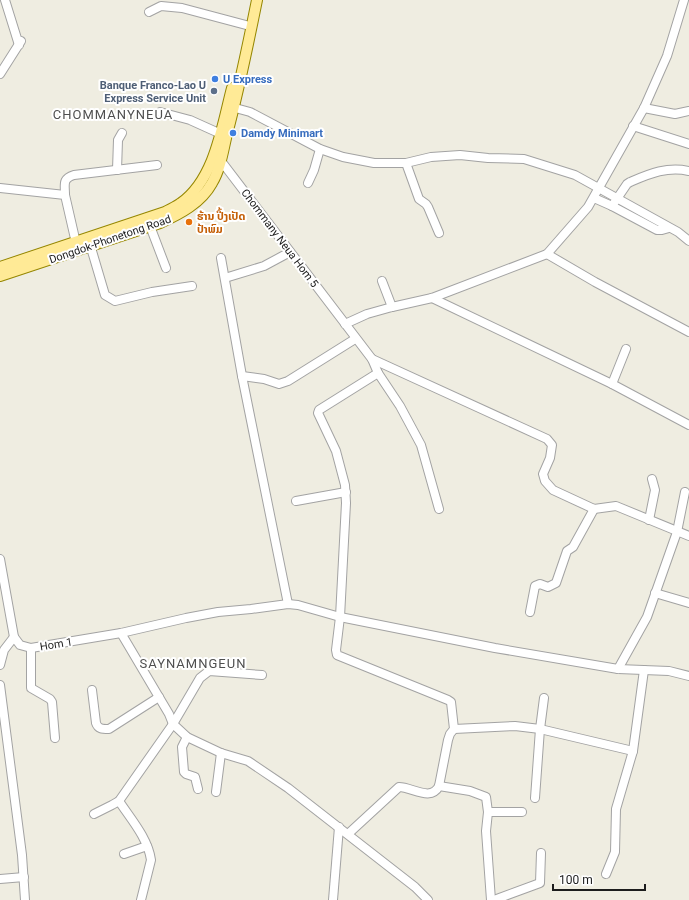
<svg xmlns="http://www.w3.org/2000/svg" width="689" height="900" viewBox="0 0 689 900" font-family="Roboto,'Noto Sans Lao',sans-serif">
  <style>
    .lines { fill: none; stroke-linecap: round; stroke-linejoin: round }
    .minor-casing { stroke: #a3a3a3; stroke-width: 10 }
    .major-casing { stroke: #958600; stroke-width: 12 }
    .minor { stroke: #fff; stroke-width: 8 }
    .major { stroke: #ffea96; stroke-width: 10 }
    .shop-dot { fill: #3f7fe0; stroke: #fff; stroke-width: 1.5 }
    .service-dot { fill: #5c6f8a; stroke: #fff; stroke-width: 1.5 }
    .food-dot { fill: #e8710a; stroke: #fff; stroke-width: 1.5 }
    .labels { text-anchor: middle; stroke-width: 4; stroke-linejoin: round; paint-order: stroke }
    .shop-label { font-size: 11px; font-weight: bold; fill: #366cbe; stroke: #fff; text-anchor: start }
    .service-label { font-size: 11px; font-weight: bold; fill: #4e5e75; stroke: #fff; text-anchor: end }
    .food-label { font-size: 11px; font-weight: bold; fill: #c56008; stroke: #fff; text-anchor: start }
    .street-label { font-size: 11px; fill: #1c1c1c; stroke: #fff }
    .quarter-label { font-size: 13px; letter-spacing: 1px; fill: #4f4f4f; stroke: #fff }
  </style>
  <rect width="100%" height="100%" fill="#efede1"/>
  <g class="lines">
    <g class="minor-casing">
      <g id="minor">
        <path d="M5 0 19 45"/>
        <path d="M149 12 161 6 182 8 246 25"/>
        <path d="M0 74 21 41"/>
        <path d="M228 106 250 112 320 149 343 157 374 163H406L431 157 460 155 488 158 524 159 575 175 678 232 689 241"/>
        <path d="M644 108 675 114 689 111"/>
        <path d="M160 112 190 120 221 134"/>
        <path d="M633 126 689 144"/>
        <path d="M218 157 372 359 378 373 400 406 421 445 439 509"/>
        <path d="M406 163 419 199 426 204 428 207 439 233"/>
        <path d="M117 170 118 140 122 133"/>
        <path d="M308 183 314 170 320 149"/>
        <path d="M0 188 65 195 76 243"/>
        <path d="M65 195C65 184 62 179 74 175L157 165"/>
        <path d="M594 198 612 206 657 230H662L669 228"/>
        <path d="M612 206 627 184 630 182C649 174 667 166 689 171"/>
        <path d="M150 226 166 268"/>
        <path d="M89 241 105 295 115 301 152 292 192 286"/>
        <path d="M547 254 595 282 689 332"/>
        <path d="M221 258 242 376 288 604"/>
        <path d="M225 278 264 266 290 252"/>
        <path d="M382 281 392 307"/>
        <path d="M432 298 612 384 689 425"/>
        <path d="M345 324 367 314 392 307 432 298 547 254 588 207 644 108 667 56 684 0"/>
        <path d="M372 359 547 439 552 445 550 458 543 474 545 481 553 490 594 509 616 506 689 536"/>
        <path d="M242 376 264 379 279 384 288 381 355 339"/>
        <path d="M612 384 626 349"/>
        <path d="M296 501 346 492"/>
        <path d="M649 520 655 490 652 479"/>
        <path d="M0 559 14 637 20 645 31 648 121 633 186 618 218 612 251 609 288 604 298 605 340 617 495 648 618 669 669 671 689 676"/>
        <path d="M655 593 689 603"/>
        <path d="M530 612 535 586 540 584 548 587 556 583 567 551 573 547 594 509"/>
        <path d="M121 633 169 714 173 724 187 737 221 753 248 761 288 788 415 887 428 900"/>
        <path d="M31 648V688L50 699 52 702 55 738"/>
        <path d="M0 665 4 650 14 637"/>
        <path d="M618 669 647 617 677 532 685 492"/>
        <path d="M0 685 22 855 25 900"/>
        <path d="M92 690 96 723C98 729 102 729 109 729L159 697"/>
        <path d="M454 729 515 726 540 729 633 751"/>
        <path d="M187 737 182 747 184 772 186 774 195 777 198 789"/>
        <path d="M439 786 470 791 486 797 488 812 486 831 491 900"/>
        <path d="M216 792 221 753"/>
        <path d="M535 798 540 729 544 698"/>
        <path d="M119 801C130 818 148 838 151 860L141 900"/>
        <path d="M488 812H522"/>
        <path d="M94 814 112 805 119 801 173 724 200 678 209 671 262 675"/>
        <path d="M348 834 399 787C412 787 431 802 439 786L448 740 450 734 454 729 451 702 448 700 337 655 336 650 340 617 346 503 345 485 336 451 318 413 319 410 378 373"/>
        <path d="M124 854 147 846"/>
        <path d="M606 874 615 852 616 809 633 751 644 670"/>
        <path d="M0 879 24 877"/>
        <path d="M333 900 339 827"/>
        <path d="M494 900 540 883 541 853"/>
      </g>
    </g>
    <g class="major-casing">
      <g id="major">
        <path d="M0 267 165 212C170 209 176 207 181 203 215 179 222 126 232 88"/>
        <path d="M0 276 160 223C180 214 201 203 212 183 221 168 223 150 227 134 239 89 248 45 257 0"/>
      </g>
    </g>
    <use href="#minor" class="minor"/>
    <use href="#major" class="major"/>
  </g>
  <g class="shop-dot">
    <circle cx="215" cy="79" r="4"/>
    <circle cx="233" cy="133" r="4"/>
  </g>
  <circle class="service-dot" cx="214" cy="91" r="4"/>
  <circle class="food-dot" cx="189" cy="222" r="4"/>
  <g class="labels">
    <g class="shop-label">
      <text x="223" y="83">U Express</text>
      <text x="241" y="137">Damdy Minimart</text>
    </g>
    <g class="service-label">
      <text x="206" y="89">Banque Franco-Lao U<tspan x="206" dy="13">Express Service Unit</tspan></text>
    </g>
    <g class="food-label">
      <text x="197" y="220">ຮ້ານ ປີ້ງເປັດ<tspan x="197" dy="13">ປ້າພົມ</tspan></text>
    </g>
    <g class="street-label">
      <text transform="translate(280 238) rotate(53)" y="4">Chommany Neua Hom 5</text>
      <text transform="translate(110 239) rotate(-19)" y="4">Dongdok-Phonetong Road</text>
      <text transform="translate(56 644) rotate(-9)" y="4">Hom 1</text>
    </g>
    <g class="quarter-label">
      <text x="113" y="119">CHOMMANYNEUA</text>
      <text x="193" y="668">SAYNAMNGEUN</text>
    </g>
  </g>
  <path d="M553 884v6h92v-6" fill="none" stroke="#1c1c1c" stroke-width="2"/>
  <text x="559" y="884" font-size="12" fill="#1c1c1c" stroke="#ffffff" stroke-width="3" paint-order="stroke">100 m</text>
</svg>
